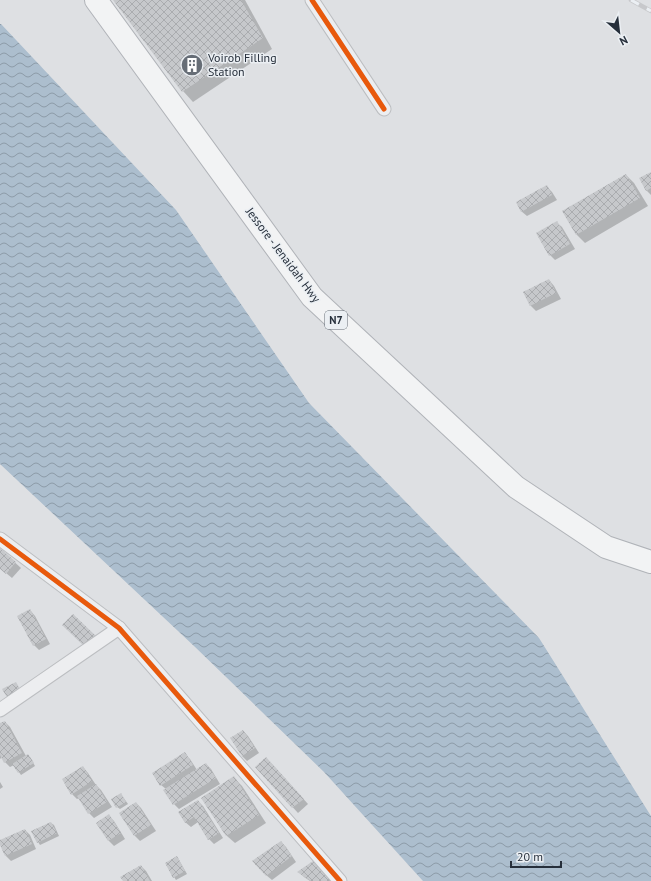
<svg xmlns="http://www.w3.org/2000/svg" width="651" height="881" viewBox="0 0 651 881" font-family="'PT Sans',sans-serif">
  <style>
    .water { fill: url(#water-waves) }
    .shadow { fill: #0003 }
    .building { fill: url(#building-cross-hatch) }
    .lines { fill: none; stroke-linecap: round; stroke-linejoin: round }
    .minor-casing { stroke: #bcbec1; stroke-width: 15 }
    .trunk-casing { stroke: #b0b3b8; stroke-width: 24 }
    .minor { stroke: #edeef0; stroke-width: 13 }
    .trunk { stroke: #f2f3f4; stroke-width: 22 }
    .rail-casing { stroke: #c7c8cb; stroke-width: 4.5 }
    .rail { stroke: #ebeff3; stroke-width: 3; stroke-dasharray: 9; stroke-linecap: butt }
    .cycleway-casing { stroke: #ebeff3; stroke-width: 8 }
    .cycleway { stroke: #e8590c; stroke-width: 5 }
    .labels { text-anchor: middle; stroke-width: 3; stroke-linejoin: round; paint-order: stroke }
    .shield { fill: #ebeff3; stroke: #616972; stroke-width: 1 }
    .shield-label { font-size: 11px; font-weight: bold; fill: #262f3b }
    .poi-label { font-size: 12px; fill: #262f3b; stroke: #ebeff3; text-anchor: start }
    .street-label { font-size: 12px; fill: #262f3b; stroke: #ebeff3 }
  </style>
  <defs>
    <pattern id="water-waves" width="16" height="10" patternUnits="userSpaceOnUse"><rect width="16" height="10" fill="#acbece"/><path d="M0 5q4-4 8 0t8 0" fill="none" stroke="#8c9ba8"/></pattern>
    <pattern id="building-cross-hatch" width="8" height="8" patternUnits="userSpaceOnUse"><rect width="8" height="8" fill="#c6c8cb"/><path d="M0 0l8 8M0 8l8-8" fill="none" stroke="#aaacaf"/></pattern>
  </defs>
  <rect width="100%" height="100%" fill="#dee0e3"/>
  <path class="water" d="M0 24H1L176 210 309 403 539 638 651 816V881H423L324 772 194 646 0 464Z"/>
  <g class="shadow">
    <path d="M114 0H245L272 49 193 102 183 91Z"/>
    <path d="M651 173V195L647 191Z"/>
    <path d="M626 175 634 183 648 206 585 243 577 235 563 211Z"/>
    <path d="M547 187 552 192 557 200 527 216 521 211Z"/>
    <path d="M556 222 562 227 575 249 555 260 550 255Z"/>
    <path d="M549 280 554 286 561 299 536 311 531 306 524 293Z"/>
    <path d="M0 549 21 568 12 578 0 568Z"/>
    <path d="M30 610 35 616 50 644 39 650 34 645Z"/>
    <path d="M5 722 10 727 26 756 30 757 35 766 21 775 14 765 10 767 5 762 2 757 0 759V724Z"/>
    <path d="M243 731 248 736 259 753 247 761 242 756Z"/>
    <path d="M185 754 190 759 197 770 206 764 211 769 220 784 179 809 174 804 166 789 161 785Z"/>
    <path d="M271 763 308 804 298 813 256 767Z"/>
    <path d="M83 767 88 773 96 785 101 790 112 807 94 818 89 813 79 798 77 799 72 794Z"/>
    <path d="M234 778 242 786 266 823 235 843 227 836 203 798Z"/>
    <path d="M0 782 3 787 0 789Z"/>
    <path d="M123 797 128 804 120 809 117 807Z"/>
    <path d="M198 801 203 806 223 838 214 844 209 839 198 822 191 827 185 822Z"/>
    <path d="M136 803 141 808 156 831 140 841 135 836 120 813Z"/>
    <path d="M109 816 114 821 125 839 114 846 109 841 97 823Z"/>
    <path d="M51 823 54 825 59 836 40 845 38 842Z"/>
    <path d="M25 830 30 835 36 849 11 861 6 856 0 841Z"/>
    <path d="M281 842 286 847 296 862 272 880 266 875Z"/>
    <path d="M179 860 187 874 176 880 174 877 166 864Z"/>
    <path d="M313 862 332 881H310L304 877 299 872Z"/>
    <path d="M141 866 146 871 152 881H124Z"/>
  </g>
  <g class="building">
    <path d="M113 0H241L263 38 182 92Z"/>
    <path d="M651 172V188L646 191 639 178Z"/>
    <path d="M626 174 640 198 576 235 562 211Z"/>
    <path d="M547 185 552 195 521 212 516 202Z"/>
    <path d="M557 221 570 244 549 256 536 233Z"/>
    <path d="M549 279 556 293 530 306 523 292Z"/>
    <path d="M0 548 16 562 6 574 0 569Z"/>
    <path d="M30 609 46 639 33 646 17 616Z"/>
    <path d="M73 614 97 637 86 648 62 625Z"/>
    <path d="M16 682 21 691 8 699 2 689Z"/>
    <path d="M5 721 22 753 4 763 0 755V723Z"/>
    <path d="M243 730 255 748 242 756 230 738Z"/>
    <path d="M185 752 193 765 160 786 152 773Z"/>
    <path d="M28 754 34 763 18 773 12 764Z"/>
    <path d="M266 757 304 799 292 808 255 767Z"/>
    <path d="M206 763 216 778 173 805 163 790Z"/>
    <path d="M83 766 92 781 71 795 62 779Z"/>
    <path d="M234 776 259 815 226 836 201 798Z"/>
    <path d="M96 784 107 802 88 814 77 796Z"/>
    <path d="M121 793 126 802 116 808 111 799Z"/>
    <path d="M198 800 219 833 208 840 194 817 185 823 178 812Z"/>
    <path d="M136 802 151 825 134 836 119 813Z"/>
    <path d="M109 814 121 833 108 841 96 823Z"/>
    <path d="M51 822 57 833 37 843 31 831Z"/>
    <path d="M25 829 32 844 5 856 0 845V840Z"/>
    <path d="M281 841 292 856 266 876 252 861Z"/>
    <path d="M177 856 185 871 173 878 165 863Z"/>
    <path d="M313 861 331 879 328 881H311L297 872Z"/>
    <path d="M141 865 150 881H123L120 877Z"/>
  </g>
  <g class="lines">
    <g class="minor-casing">
      <g id="minor">
        <path d="M312 0 384 109"/>
        <path d="M0 539 119 628 340 881"/>
        <path d="M0 710 119 628"/>
      </g>
    </g>
    <g class="trunk-casing">
      <path id="trunk" d="M96 0 312 297 516 487 606 547 651 562"/>
    </g>
    <use href="#minor" class="minor"/>
    <use href="#trunk" class="trunk"/>
    <g class="rail-casing">
      <path id="rail" d="M631 0 651 11"/>
    </g>
    <use href="#rail" class="rail"/>
    <g class="cycleway-casing">
      <g id="cycleway">
        <path d="M312 0 384 109"/>
        <path d="M0 539 119 628 340 881"/>
      </g>
    </g>
    <use href="#cycleway" class="cycleway"/>
  </g>
  <defs>
    <g id="building-disc" transform="scale(1.15)"><circle r="9.5" fill="#666d76" stroke="#ebeff3"/><path d="M-4-6H4V6H1V3H-1V6H-4ZM-2.5-4.3h1.7v1.8h-1.7ZM.8-4.3h1.7v1.8H.8ZM-2.5-1h1.7V.8h-1.7ZM.8-1h1.7V.8H.8Z" fill="#fff"/></g>
  </defs>
  <g fill-rule="evenodd">
    <use href="#building-disc" x="192" y="65"/>
  </g>
  <g class="labels">
    <rect class="shield" x="325" y="311" width="22" height="18" rx="3"/>
    <g class="shield-label">
      <text x="336" y="324">N7</text>
    </g>
    <g class="poi-label">
      <text x="208" y="62">Voirob Filling<tspan x="208" dy="14">Station</tspan></text>
    </g>
    <g class="street-label">
      <text transform="translate(283 255) rotate(53)" y="4">Jessore - Jenaidah Hwy</text>
    </g>
  </g>
  <g transform="translate(619 32) rotate(152)" stroke="#ebeff3" stroke-width="3" paint-order="stroke">
  <path d="M0-3L7 15L0 10L-7 15Z" fill="#262f3b"/>
  <text y="-6" font-size="11" font-weight="bold" text-anchor="middle" fill="#262f3b">N</text>
  </g>
  <path d="M511 861v6h50v-6" fill="none" stroke="#262f3b" stroke-width="2"/>
  <text x="517" y="861" font-size="12" fill="#262f3b" stroke="#ebeff3" stroke-width="3" paint-order="stroke">20 m</text>
</svg>
